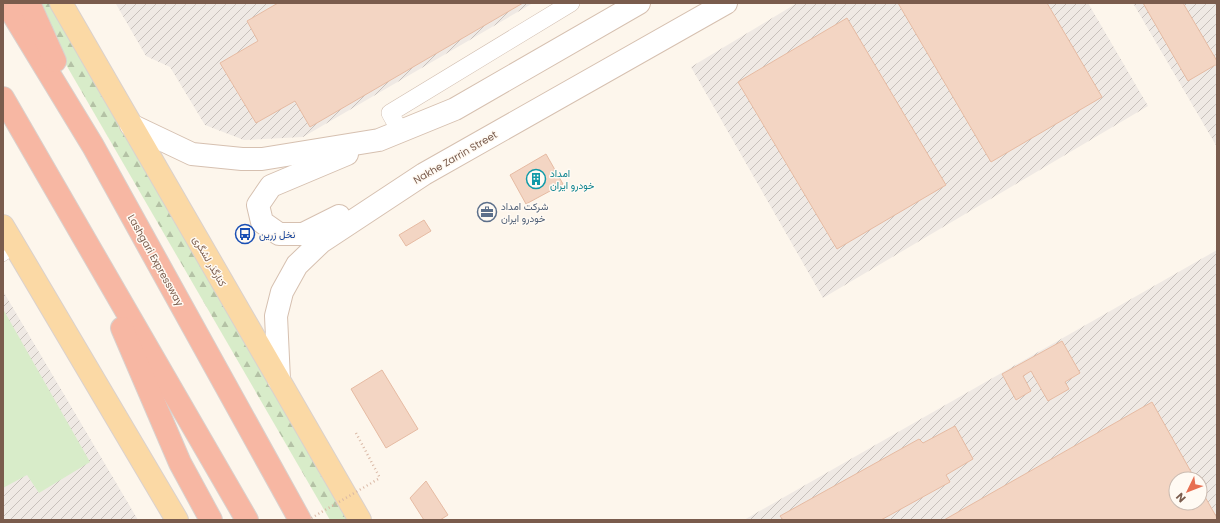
<svg xmlns="http://www.w3.org/2000/svg" width="1220" height="523" viewBox="0 0 1220 523" font-family="Poppins,Vazirmatn,sans-serif">
  <style>
    .industrial { fill: url(#industrial-furrows); fill-rule: evenodd }
    .grass { fill: #d8ecc9 }
    .forest { fill: url(#forest-firs) }
    .building { fill: #f3d5c3; stroke: #e6bba3 }
    .lines { fill: none; stroke-linecap: round; stroke-linejoin: round }
    .lane-casing { stroke: #d1beb0; stroke-width: 10 }
    .street-casing { stroke: #d1beb0; stroke-width: 18 }
    .secondary-casing { stroke: #d6c0b0; stroke-width: 24 }
    .primary-casing { stroke: #dad1cd; stroke-width: 24 }
    .highway-casing { stroke: #dad1cd; stroke-width: 24 }
    .path { stroke: #d9b8a5; stroke-width: 2.5; stroke-dasharray: 1 3; stroke-linecap: butt }
    .lane { stroke: #fff; stroke-width: 9 }
    .street { stroke: #fff; stroke-width: 17 }
    .secondary { stroke: #fff; stroke-width: 22 }
    .primary { stroke: #fbd9a5; stroke-width: 22 }
    .highway { stroke: #f7b7a3; stroke-width: 22 }
    .path-bridge { stroke: #d9b8a5; stroke-width: 2.5; stroke-dasharray: 1 3; stroke-linecap: butt }
    .labels { text-anchor: middle; stroke-width: 3; stroke-linejoin: round; paint-order: stroke }
    .street-label { font-size: 10px; fill: #7a5c4d; stroke: #fffaf3 }
    .culture-label { font-size: 10px; fill: #0d838f; stroke: #fffaf3; text-anchor: start }
    .service-label { font-size: 10px; fill: #4e5e75; stroke: #fffaf3; text-anchor: start }
    .transit-label { font-size: 10px; fill: #164399; stroke: #fffaf3; text-anchor: start }
  </style>
  <defs>
    <pattern id="industrial-furrows" width="10" height="10" patternUnits="userSpaceOnUse"><rect width="10" height="10" fill="#efe9e4"/><path d="M-1 1l2-2M0 10L10 0M9 11l2-2" fill="none" stroke="#c7c0bb"/></pattern>
    <pattern id="forest-firs" width="22" height="20" patternUnits="userSpaceOnUse"><rect width="22" height="20" fill="#d8ecc9"/><path d="M5 1l3.5 6h-7zM16 11l3.5 6h-7z" fill="#b4c2a5"/></pattern>
  </defs>
  <rect width="100%" height="100%" fill="#fdf6ec"/>
  <g class="industrial">
    <path d="M118 3H533L303 137 244 140 205 125 170 67 146 56 116 4Z"/>
    <path d="M797 3H1088L1148 106 823 298 691 67Z"/>
    <path d="M1133 3H1217V147Z"/>
    <path d="M1217 250V520H744ZM1176 479H1200V503H1176Z"/>
    <path d="M3 291 138 520H3Z"/>
  </g>
  <path class="grass" d="M3 309 90 462 39 493 27 475 3 488Z"/>
  <path class="forest" d="M39 3H55L353 520H330L61 56Z"/>
  <g class="building">
    <path d="M278 3H523L310 127 295 101 256 123 220 63 258 41 247 21Z"/>
    <path d="M898 3H1047L1102 97 991 162Z"/>
    <path d="M1143 3H1183L1217 61V64L1188 81Z"/>
    <path d="M847 18 946 185 837 249 738 82Z"/>
    <path d="M546 154 563 184 526 204 510 175Z"/>
    <path d="M424 220 431 231 406 246 399 235Z"/>
    <path d="M1062 341 1080 373 1065 382 1069 389 1048 401 1031 371 1023 376 1031 391 1016 400 1002 374Z"/>
    <path d="M382 370 418 429 386 448 351 389Z"/>
    <path d="M1152 402 1195 479H1176V503H1200V488L1217 518V520H944Z"/>
    <path d="M955 426 973 459 946 475 950 482 881 520H783L780 516 919 439 923 443Z"/>
    <path d="M426 481 448 515 440 520H424L410 498Z"/>
  </g>
  <g class="lines">
    <g class="lane-casing">
      <path id="lane" d="M3 257 16 248"/>
    </g>
    <g class="street-casing">
      <path id="street" d="M400 131 390 113 571 3"/>
    </g>
    <g class="secondary-casing">
      <g id="secondary">
        <path d="M131 125 192 154 242 159H262L379 140 455 109 639 3"/>
        <path d="M339 216 303 234H279L262 222 258 205 271 186 347 154"/>
        <path d="M279 380 276 316 282 292 297 265 321 242 424 174 726 3"/>
      </g>
    </g>
    <g class="primary-casing">
      <g id="primary">
        <path d="M61 3 360 520"/>
        <path d="M3 226 177 520"/>
      </g>
    </g>
    <g class="highway-casing">
      <g id="highway">
        <path d="M6 3 93 146 300 520"/>
        <path d="M29 3 55 61"/>
        <path d="M3 98 247 520"/>
        <path d="M122 328 180 463 211 520"/>
      </g>
    </g>
    <path class="path" d="M356 433 380 478"/>
    <use href="#lane" class="lane"/>
    <use href="#street" class="street"/>
    <use href="#secondary" class="secondary"/>
    <use href="#primary" class="primary"/>
    <use href="#highway" class="highway"/>
    <path class="path-bridge" d="M308 520 380 478"/>
  </g>
  <defs>
    <g id="building-ring" transform="scale(1)"><circle r="9.5" fill="#fffaf3" stroke="#0f9aa8" stroke-width="1.5"/><path d="M-4-6H4V6H1V3H-1V6H-4ZM-2.5-4.3h1.7v1.8h-1.7ZM.8-4.3h1.7v1.8H.8ZM-2.5-1h1.7V.8h-1.7ZM.8-1h1.7V.8H.8Z" fill="#0f9aa8"/></g>
    <g id="office-ring" transform="scale(1)"><circle r="9.5" fill="#fffaf3" stroke="#5c6f8a" stroke-width="1.5"/><path d="M-6-3h4V-5.5h4V-3h4V5H-6ZM-1-4.5V-3h2v-1.5ZM-6 0V1H6V0Z" fill="#5c6f8a"/></g>
    <g id="bus-ring" transform="scale(1)"><circle r="9.5" fill="#fffaf3" stroke="#1a4fb4" stroke-width="1.5"/><path d="M-5-6H5V4H4V6H2V4H-2V6H-4V4H-5ZM-3.5-4V0h7V-4ZM-3.5 1.2v1.5H-2V1.2ZM2 1.2v1.5H3.5V1.2Z" fill="#1a4fb4"/></g>
  </defs>
  <g fill-rule="evenodd">
    <use href="#building-ring" x="536" y="179"/>
    <use href="#office-ring" x="487" y="212"/>
    <use href="#bus-ring" x="245" y="234"/>
  </g>
  <g class="labels">
    <g class="street-label">
      <text transform="translate(455 157) rotate(-30)" y="4">Nakhe Zarrin Street</text>
      <text transform="translate(156 260) rotate(61)" y="4">Lashgari Expressway</text>
      <text transform="translate(210 261) rotate(60)" y="4">کنارگذر لشگری</text>
    </g>
    <g class="culture-label">
      <text x="550" y="177">امداد<tspan x="550" dy="12">خودرو ایران</tspan></text>
    </g>
    <g class="service-label">
      <text x="501" y="210">شرکت امداد<tspan x="501" dy="12">خودرو ایران</tspan></text>
    </g>
    <g class="transit-label">
      <text x="259" y="238">نخل زرین</text>
    </g>
  </g>
  <rect width="1220" height="523" fill="none" stroke="#7a5c4d" stroke-width="8"/>
  <g transform="translate(1188 491) rotate(227)"><circle r="19" fill="#fffaf3" stroke="#cabbb1"/>
  <path d="M0-3L7 15L0 10L-7 15Z" fill="#e76f51"/>
  <text y="-6" font-size="11" font-weight="bold" text-anchor="middle" fill="#7a5c4d">N</text>
  </g>
</svg>
